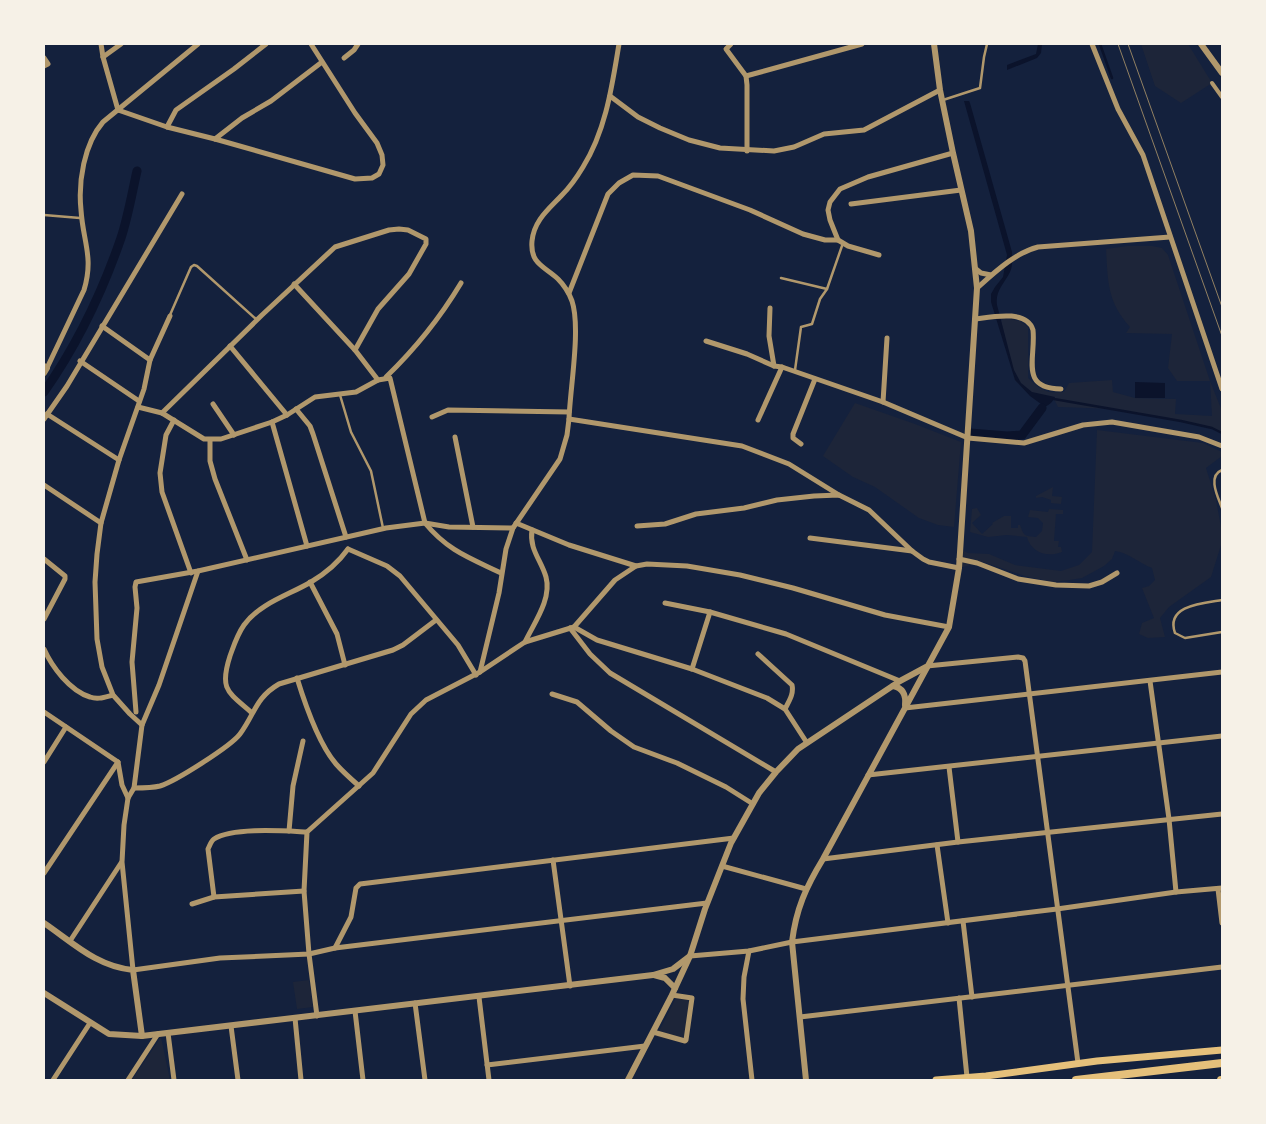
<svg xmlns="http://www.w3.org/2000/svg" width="1266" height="1124" viewBox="0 0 1266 1124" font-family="'DM Sans',sans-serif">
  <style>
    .green { fill: #1d2539 }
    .water { fill: #0b132b }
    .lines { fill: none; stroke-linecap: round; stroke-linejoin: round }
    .stream { stroke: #0b132b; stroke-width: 2.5 }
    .canal { stroke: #0b132b; stroke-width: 9 }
    .service { stroke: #b1986c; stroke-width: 2.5 }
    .pedestrian { stroke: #b1986c; stroke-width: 4 }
    .minor { stroke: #b1986c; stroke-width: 5 }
    .tertiary { stroke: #b1986c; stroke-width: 6 }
    .secondary { stroke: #e5c07b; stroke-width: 7 }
    .trunk { stroke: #e5c07b; stroke-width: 8 }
    .tram { stroke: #918062; stroke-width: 1 }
  </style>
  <rect width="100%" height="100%" fill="#14213d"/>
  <g class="green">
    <path d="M1141 44H1188L1212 83 1181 103 1155 86Z"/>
    <path d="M1127 246H1152L1162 248 1168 255 1210 381 1222 411V433L1212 428 1181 421 1115 409 1058 407 1054 399 1028 393 1015 380 1001 321 1004 318 1020 321 1028 327V378C1041 390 1046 394 1064 392L1069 383 1112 380 1113 392 1135 398 1176 399 1175 414 1212 416 1210 381H1177L1168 368 1172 334 1126 333 1130 327C1107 301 1108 282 1106 249Z"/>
    <path d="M855 403 915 424 961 442 954 527 938 525 919 518 875 487 853 477 823 456Z"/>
    <path d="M1097 430 1203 443 1222 452V456L1206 468 1216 500 1222 532V542L1211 577 1169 607 1160 618 1165 637 1148 638 1139 634 1142 623 1154 618 1142 588 1149 586 1155 580 1152 568C1139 563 1129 553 1115 551L1112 559 1104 566 1082 578 1070 580 1053 582 1028 577 983 562 959 568 960 549 968 553 989 554 1015 565 1061 571 1079 565 1092 552Z"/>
    <path d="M1053 487 1052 496 1062 497 1061 504 1051 503V500L1042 497 1036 498V496Z"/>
    <path d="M977 508 981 515 972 523 982 534 993 524 992 523 1004 516H1011V528H1018V525H1020C1024 535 1023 536 1036 537L1042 531 1043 523 1038 518 1028 517 1030 510 1048 512 1049 509 1063 510V514H1056L1054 541H1059L1058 547H1061L1062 552C1046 558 1031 552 1027 537L1007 535 988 537 970 532 972 509Z"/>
    <path d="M309 980 313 1007 297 1009 293 982Z"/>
    <path d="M678 994 693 997 689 1044 656 1037Z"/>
    <path d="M161 1037 170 1080H132Z"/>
  </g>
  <g class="water">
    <path d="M1038 44H1042L1041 53 1037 58 1007 70V65L1036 54Z"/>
    <path d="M964 101H969L970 103 1012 252C1012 259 1013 266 1010 272 1004 284 995 291 997 305L1014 370 1021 383 1032 392 1055 397C1053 402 1048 406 1042 408L1041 404 1030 396 1015 380 991 302V294L995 287 1003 277 1007 255Z"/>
    <path d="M1135 382 1165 383V398H1135Z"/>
  </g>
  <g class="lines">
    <g class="stream">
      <path d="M1100 44 1112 78"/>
      <path d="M1054 399 1181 421 1212 428 1222 433"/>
    </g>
    <g class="canal">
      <path d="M44 392C77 345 102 293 121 238 128 217 132 193 137 171"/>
      <path d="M970 433 1007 436 1022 435 1042 408"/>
    </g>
    <g class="service">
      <path d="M943 100 980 88 984 57 987 44"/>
      <path d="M44 215 80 218"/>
      <path d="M781 278 827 289"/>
      <path d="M170 315 191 267 194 265 197 266 257 320"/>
      <path d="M795 370 801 327 812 324 820 299 827 289 843 243"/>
      <path d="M340 395 351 432 371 471 383 528"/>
      <path d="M1222 470C1207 476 1218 497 1222 508"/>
      <path d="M1222 600C1204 603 1165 605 1175 633L1185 638 1222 632"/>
    </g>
    <path class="pedestrian" d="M1212 83 1222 97"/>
    <g class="minor">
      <path d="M101 44 103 57 118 110"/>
      <path d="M731 44 726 49 746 76 747 85V151"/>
      <path d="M1092 44 1118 109 1143 155 1222 389"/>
      <path d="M103 57 121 44"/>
      <path d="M44 58 48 64 44 66"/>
      <path d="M344 58 354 50 358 44"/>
      <path d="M746 76 862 44"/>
      <path d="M610 96 638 117 660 128 689 140 720 148 774 151 794 147 824 134 864 130 940 90"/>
      <path d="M118 110 167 127 215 139 355 179 372 178 379 174 383 165 382 155 377 143 355 113 311 44"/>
      <path d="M167 127 176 110 234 69 266 44"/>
      <path d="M215 139 242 118 271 101 322 62"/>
      <path d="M851 204 961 190"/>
      <path d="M838 240 830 220 828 210 830 202 840 189 868 177 953 153"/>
      <path d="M976 269 981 273 991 275"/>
      <path d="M294 284 355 350 378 380"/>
      <path d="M977 288C995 272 1015 253 1038 247L1170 237"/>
      <path d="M569 293 608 194 619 183 633 175 658 176 750 210 803 234 825 240H838L848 246 879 255"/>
      <path d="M770 308 769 336 774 366"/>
      <path d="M975 319C991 317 1027 309 1033 330 1036 359 1019 388 1061 389"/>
      <path d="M102 326 150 360"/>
      <path d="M706 341 747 354 774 366 782 367 883 402 968 438 1024 443 1083 425 1112 422 1199 437 1222 446"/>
      <path d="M230 346 287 415"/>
      <path d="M80 361 139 401"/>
      <path d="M47 368 84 290C94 257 83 242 81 210 78 182 84 144 103 122L198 44"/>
      <path d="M386 377C415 349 440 318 461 283"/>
      <path d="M883 402 887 338"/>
      <path d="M213 404 234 435"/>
      <path d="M138 407 162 413 204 439H221L272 422 287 415 315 397 356 392 378 380 390 378 425 523C448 551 470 558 501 573"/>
      <path d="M296 409 310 426 313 434 346 537"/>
      <path d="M162 413 262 315 335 247 389 230 399 229 408 230 426 239V244L409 274 378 309 355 350"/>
      <path d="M47 414 119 460"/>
      <path d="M432 417 448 410 569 412"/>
      <path d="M44 419 67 386 182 194"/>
      <path d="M569 419 742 446 789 464 839 495"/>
      <path d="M174 420 166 435 160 473 162 492 191 573"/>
      <path d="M758 420 782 367"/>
      <path d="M272 422 307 546"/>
      <path d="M455 437 473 527"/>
      <path d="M210 440V461L215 479 247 560"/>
      <path d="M801 444 793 438V434L815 379"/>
      <path d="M44 485 101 523"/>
      <path d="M516 523 569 545 636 566"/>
      <path d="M637 526 665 524 696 514 744 508 777 500 814 496 839 495 869 510 912 551 923 559 929 562 959 568"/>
      <path d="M810 538 912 551"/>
      <path d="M348 549 387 566 400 576 458 645 476 675"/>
      <path d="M44 559 65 576V579L44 619"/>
      <path d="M959 559 977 563 1018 579 1056 585 1089 586 1102 582 1117 573"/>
      <path d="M198 571 159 685 142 725 134 788 128 798 124 825 122 862 133 970 220 958 309 954 335 948 707 903"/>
      <path d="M310 582 337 634 345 665"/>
      <path d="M665 603 710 612 786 634 900 681"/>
      <path d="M574 627 597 640 692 669 767 698 785 709 807 743"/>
      <path d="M570 628 590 654 610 673 776 772"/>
      <path d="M525 642C534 623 552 599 546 577 541 560 529 549 532 530"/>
      <path d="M44 649C52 667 70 691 90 697 98 700 105 697 113 695"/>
      <path d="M758 654 792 685C794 694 789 701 785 709"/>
      <path d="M927 666 1018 657 1023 658 1025 661 1078 1063"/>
      <path d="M692 669 710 612"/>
      <path d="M480 672 499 593 506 549 513 528 560 459 567 435 569 419C570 389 581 328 572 301 569 293 564 285 558 279 544 266 530 264 532 241 534 220 549 209 562 195 570 187 577 177 583 167 606 130 612 86 619 44"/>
      <path d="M297 678C305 704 318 743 336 764 343 772 351 779 359 786"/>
      <path d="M1150 681 1169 819 1176 892"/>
      <path d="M552 694 577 702 611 731 634 747 677 763 726 787 753 804"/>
      <path d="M905 708 1222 672"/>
      <path d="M44 712 118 762 122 785 128 798"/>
      <path d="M136 712 132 662 137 608 135 587 136 582 198 571 386 528 425 523 449 527 513 528"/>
      <path d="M252 713C228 692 219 690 230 656 234 645 237 635 244 625 260 603 289 595 311 582 326 573 338 563 348 549"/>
      <path d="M142 725 130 714 113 695 102 667 97 639 95 582 97 554 101 523 119 460 144 389 150 360 170 316"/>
      <path d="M44 762 66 727"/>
      <path d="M949 767 958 842"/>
      <path d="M868 775 1222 736"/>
      <path d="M134 788C143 788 152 788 160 786 176 781 231 746 240 734 255 714 255 698 279 684L393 650 403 645 436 620"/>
      <path d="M289 831 293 786 303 741"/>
      <path d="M937 845 948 923"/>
      <path d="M823 859 958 842 1222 814"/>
      <path d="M553 860 570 986"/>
      <path d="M722 866 806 889"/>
      <path d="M44 873 118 762"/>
      <path d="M1218 889 1222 923"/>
      <path d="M214 897 208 849C210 845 211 841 214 839 233 827 285 831 307 832"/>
      <path d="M192 904 214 897 304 891"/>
      <path d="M963 921 972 997"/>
      <path d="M70 941 121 863"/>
      <path d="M335 948 351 917 356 888 360 884 734 838"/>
      <path d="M749 951 744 977 743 999 752 1080"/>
      <path d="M690 956 749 951 792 942 1057 909 1176 892 1222 888"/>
      <path d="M479 997 489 1080"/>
      <path d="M959 998 967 1077"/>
      <path d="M415 1003 425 1080"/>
      <path d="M355 1011 363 1080"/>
      <path d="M317 1016 309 954 304 891 307 832 373 773 411 714 426 700 480 672 525 642 574 627 615 580 636 566 647 564 687 566 740 575 793 588 885 615 949 627"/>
      <path d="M800 1017 1222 967"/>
      <path d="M295 1018 301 1080"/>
      <path d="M231 1026 238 1080"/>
      <path d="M653 1032 685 1041 686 1040 692 998 672 995"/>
      <path d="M168 1033 174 1080"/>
      <path d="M487 1065 645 1046"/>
      <path d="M53 1080 90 1023"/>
      <path d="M128 1080 158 1034"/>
    </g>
    <g class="tertiary">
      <path d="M1201 44 1222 73"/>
      <path d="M44 366 47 368 44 373"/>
      <path d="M893 686C904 688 906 696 905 705"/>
      <path d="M44 923C72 942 97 967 133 970L142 1036"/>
      <path d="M654 975 665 978 675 988"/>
      <path d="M44 993 109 1034 142 1036 653 975 673 969 690 956"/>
      <path d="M628 1080 671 997 690 956 705 909 731 843 759 793 776 772 798 749 900 681 926 667"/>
      <path d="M806 1080 792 942C796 909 806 887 823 859L949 627 959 568 977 288 971 231 953 153 940 90 934 44"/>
    </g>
    <path class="secondary" d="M936 1080 986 1076 1097 1061 1222 1050"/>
    <g class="trunk">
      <path d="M1076 1080 1222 1063"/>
      <path d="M1221 1080H1222"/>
    </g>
    <g class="tram">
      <path d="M1118 44 1222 336"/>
      <path d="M1128 44 1222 307"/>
    </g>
  </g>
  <rect width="1266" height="1124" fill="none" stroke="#f6f1e7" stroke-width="90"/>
</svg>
